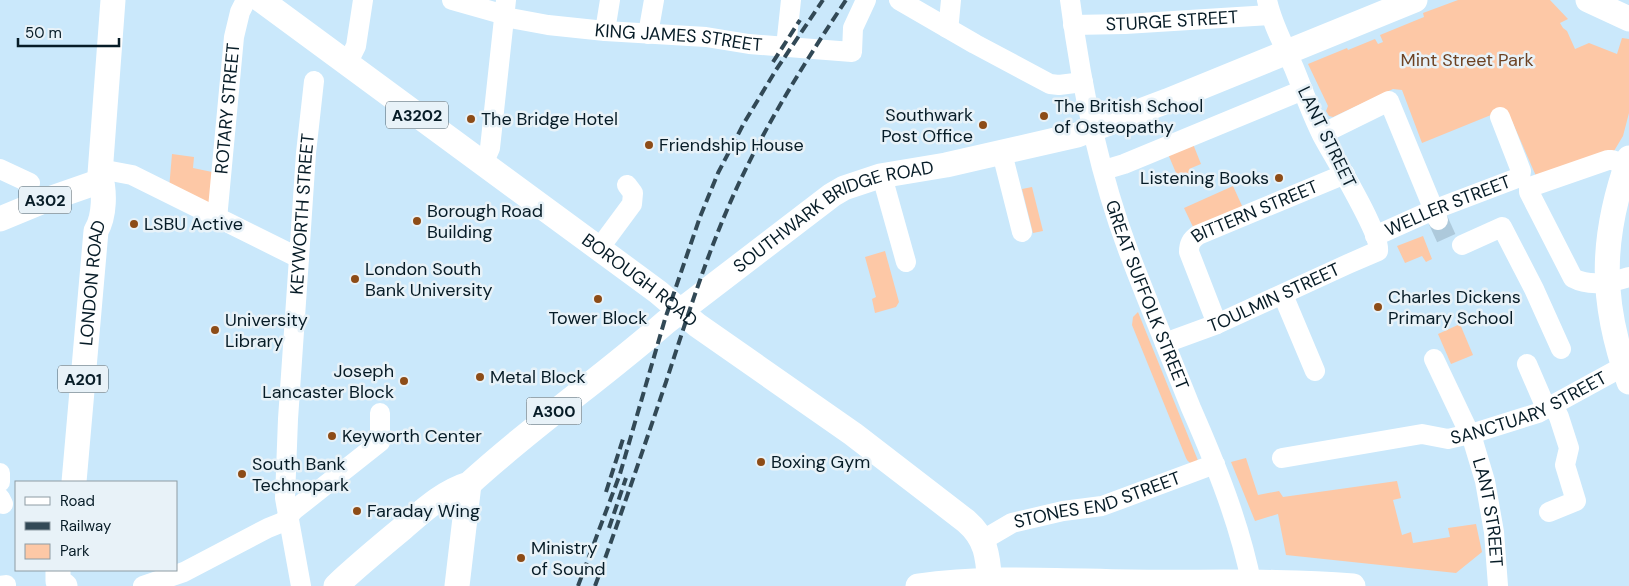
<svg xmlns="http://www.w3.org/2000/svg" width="1629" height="586" viewBox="0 0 1629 586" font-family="'DM Sans',sans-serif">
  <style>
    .green { fill: #fdc8a6 }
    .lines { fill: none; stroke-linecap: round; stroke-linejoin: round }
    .minor-tunnel { stroke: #adc9db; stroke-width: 20; stroke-dasharray: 20 10; stroke-linecap: butt }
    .minor { stroke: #fff; stroke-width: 20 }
    .major { stroke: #fff; stroke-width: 25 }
    .rail { stroke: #324956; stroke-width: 4; stroke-dasharray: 10 5; stroke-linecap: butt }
    .poi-dot { fill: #8d4c17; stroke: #e8f2f8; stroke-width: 2 }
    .labels { text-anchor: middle; stroke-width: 5; stroke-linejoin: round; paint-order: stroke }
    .shield { fill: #e8f2f8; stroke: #4a5c66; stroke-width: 1 }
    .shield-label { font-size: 16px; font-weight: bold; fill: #071c27 }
    .street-label { font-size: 18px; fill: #071c27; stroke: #e8f2f8 }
    .park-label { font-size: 18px; fill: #6d4223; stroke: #e8f2f8 }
    .poi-label { font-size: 18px; fill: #071c27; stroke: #e8f2f8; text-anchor: start }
  </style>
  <rect width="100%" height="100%" fill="#cae8fb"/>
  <g class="green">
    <path d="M1458 0H1550L1568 19 1560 23 1563 28 1567 31 1575 49 1589 43 1617 54 1622 38 1629 39V113L1623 136 1614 151 1536 176 1512 121 1491 115 1422 143 1402 90 1393 89 1333 117 1329 116 1326 111 1328 106 1308 64 1347 48 1348 50 1375 39 1378 44 1383 42 1380 35 1424 17 1423 13Z"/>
    <path d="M1193 144 1201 164 1189 169 1191 175 1179 180 1168 154Z"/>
    <path d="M172 154 194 157 193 168 217 173 214 207 169 189Z"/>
    <path d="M1233 186 1243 208 1194 229 1184 208Z"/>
    <path d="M1032 187 1043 231 1033 233 1022 189Z"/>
    <path d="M1423 236 1432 259 1426 262 1422 256 1405 263 1397 246Z"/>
    <path d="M885 251 899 302 896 307 875 313 872 299 876 297 865 257Z"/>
    <path d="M1138 312 1199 463C1192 464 1189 464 1186 458L1132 325 1133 317Z"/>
    <path d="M1460 324 1473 355 1451 364 1438 334Z"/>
    <path d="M1246 458 1258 495 1279 491 1283 497 1397 481 1401 498 1393 500 1402 535 1411 532 1413 543 1450 537 1448 528 1476 524 1482 552 1456 573 1286 555 1278 514 1255 521 1231 462Z"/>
  </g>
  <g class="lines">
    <path class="minor-tunnel" d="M1438 220 1448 242"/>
    <g class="minor">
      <path d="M452 0 505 15"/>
      <path d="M899 0 975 44 1050 84 1059 85 1083 82"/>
      <path id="s1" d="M1070 0C1081 85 1098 170 1128 250 1148 303 1170 355 1191 408 1216 465 1240 524 1252 586"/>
      <path id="s2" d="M505 17 548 25 605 31 706 37 749 44 852 52 853 28 866 0"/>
      <path id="s3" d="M1073 25 1125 24 1270 15"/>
      <path d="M947 28 949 21 951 0"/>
      <path d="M605 31 610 0"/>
      <path d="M648 34 654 0"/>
      <path d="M786 47 791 0"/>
      <path d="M347 64 356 46 363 0"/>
      <path d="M1322 134 1389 101 1438 220"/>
      <path d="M1002 153 1022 232"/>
      <path d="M483 164 490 148 506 0"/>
      <path d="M1627 165 1612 160H1608L1533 186 1529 189V192L1573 278C1590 287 1611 283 1629 277"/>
      <path d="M0 169 30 183"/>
      <path d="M100 169 132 175 299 258"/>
      <path d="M1104 170 1124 164 1303 90"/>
      <path d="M880 176 885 187 906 262"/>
      <path id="s4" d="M217 219 234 37 240 12 246 0"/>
      <path id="s5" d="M1375 236 1433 210 1520 177 1521 171 1500 117"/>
      <path d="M1462 245 1502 227 1534 289 1561 349"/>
      <path d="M598 250 632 204 633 193 627 185"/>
      <path d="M1283 295 1315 371"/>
      <path id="s6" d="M1217 324 1189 252C1189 244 1191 240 1198 235L1345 174"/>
      <path id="s7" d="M1165 343 1217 324 1348 264 1378 251C1382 235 1332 154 1322 135 1311 113 1303 90 1294 68 1284 45 1272 24 1267 0"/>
      <path id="s8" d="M1434 359 1473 441 1485 481 1494 532 1498 586"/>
      <path d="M1527 364 1546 408"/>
      <path id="s9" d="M1282 458 1422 434 1448 439 1474 433 1538 413 1624 366"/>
      <path d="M0 473V482"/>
      <path d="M0 498 3 504"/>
      <path d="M1549 512 1576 501 1565 465 1569 448 1559 417 1553 405"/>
      <path id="s10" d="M983 540 1012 523 1063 511 1102 506 1215 464"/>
      <path d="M0 586 6 585"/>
      <path d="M143 586 184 572 268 528 283 522 294 510 380 442V413"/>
      <path id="s11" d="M301 586 285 498 288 419 299 258 306 153 314 81"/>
    </g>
    <g class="major">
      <path id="s12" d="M261 0 658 292 697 325 853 434 966 521C988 540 988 559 990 586"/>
      <path d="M1588 0 1629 19"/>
      <path d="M1629 158C1600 239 1600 301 1629 382"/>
      <path d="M0 219 46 200 92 184"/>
      <path id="s13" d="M74 482 96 231C105 216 105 191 100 174L113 0"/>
      <path d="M58 570V581L65 586"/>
      <path id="s14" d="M336 586C357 566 380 547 403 528 423 511 443 492 469 484 532 426 602 378 666 322L832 195 844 188 880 176 946 165 1077 135 1167 101 1415 0"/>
      <path d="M457 586 469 484"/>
      <path d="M918 586C988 576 1060 581 1130 582 1204 583 1279 580 1353 586"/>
    </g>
    <g class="rail">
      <path d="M773 62 800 20"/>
      <path d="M606 492 623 439"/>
      <path d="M609 528 626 478"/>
      <path d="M578 586 620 474 665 319 700 217 718 173 744 123 776 70 823 0"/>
      <path d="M595 586C620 518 643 450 666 382 688 315 709 247 739 183 769 119 807 59 846 0"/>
    </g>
  </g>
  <g class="poi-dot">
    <circle cx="1044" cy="116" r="5"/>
    <circle cx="471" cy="119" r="5"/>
    <circle cx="983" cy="125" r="5"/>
    <circle cx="649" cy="145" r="5"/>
    <circle cx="1279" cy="178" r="5"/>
    <circle cx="417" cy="221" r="5"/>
    <circle cx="134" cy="224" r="5"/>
    <circle cx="355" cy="279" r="5"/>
    <circle cx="598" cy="299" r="5"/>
    <circle cx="1378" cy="307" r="5"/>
    <circle cx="215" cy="330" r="5"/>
    <circle cx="480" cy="377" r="5"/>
    <circle cx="404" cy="381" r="5"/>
    <circle cx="332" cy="436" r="5"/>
    <circle cx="761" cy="462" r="5"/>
    <circle cx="242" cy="474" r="5"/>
    <circle cx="357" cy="511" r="5"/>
    <circle cx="521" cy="558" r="5"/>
  </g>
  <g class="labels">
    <g class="shield">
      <rect x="386" y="101.5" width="62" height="27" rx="4"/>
      <rect x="19" y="186.5" width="52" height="27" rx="4"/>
      <rect x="58" y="365.5" width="50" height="27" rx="4"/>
      <rect x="526.5" y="397.5" width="55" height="27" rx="4"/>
    </g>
    <g class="shield-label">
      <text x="417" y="121">A3202</text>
      <text x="45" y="206">A302</text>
      <text x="83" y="385">A201</text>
      <text x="554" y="417">A300</text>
    </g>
    <g class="street-label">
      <text dy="6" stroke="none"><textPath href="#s3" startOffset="99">STURGE STREET</textPath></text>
      <text dy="6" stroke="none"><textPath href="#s2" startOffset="175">KING JAMES STREET</textPath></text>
      <text dy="6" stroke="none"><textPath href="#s4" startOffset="111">ROTARY STREET</textPath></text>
      <text transform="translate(1327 137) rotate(64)" y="6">LANT STREET</text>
      <text dy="6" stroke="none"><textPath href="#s5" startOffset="79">WELLER STREET</textPath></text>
      <text dy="6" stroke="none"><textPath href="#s11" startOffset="374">KEYWORTH STREET</textPath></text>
      <text dy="6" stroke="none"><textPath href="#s6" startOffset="159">BITTERN STREET</textPath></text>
      <text dy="6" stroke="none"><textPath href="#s14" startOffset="625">SOUTHWARK BRIDGE ROAD</textPath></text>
      <text dy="6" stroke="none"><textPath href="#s12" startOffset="471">BOROUGH ROAD</textPath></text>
      <text dy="6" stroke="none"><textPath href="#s13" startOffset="200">LONDON ROAD</textPath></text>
      <text dy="6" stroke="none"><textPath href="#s1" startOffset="306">GREAT SUFFOLK STREET</textPath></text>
      <text dy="6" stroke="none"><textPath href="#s7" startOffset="118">TOULMIN STREET</textPath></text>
      <text dy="6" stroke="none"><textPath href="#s9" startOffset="255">SANCTUARY STREET</textPath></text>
      <text dy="6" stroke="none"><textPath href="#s10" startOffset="122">STONES END STREET</textPath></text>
      <text dy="6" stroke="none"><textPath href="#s8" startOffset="164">LANT STREET</textPath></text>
    </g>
    <g class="park-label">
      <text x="1467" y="66">Mint Street Park</text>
    </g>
    <g class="poi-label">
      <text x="1054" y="112">The British School<tspan x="1054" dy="21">of Osteopathy</tspan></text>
      <text x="973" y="121" text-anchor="end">Southwark<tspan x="973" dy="21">Post Office</tspan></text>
      <text x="481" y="125">The Bridge Hotel</text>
      <text x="659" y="151">Friendship House</text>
      <text x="1269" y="184" text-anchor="end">Listening Books</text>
      <text x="427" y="217">Borough Road<tspan x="427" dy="21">Building</tspan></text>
      <text x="144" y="230">LSBU Active</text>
      <text x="365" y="275">London South<tspan x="365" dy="21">Bank University</tspan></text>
      <text x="1388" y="303">Charles Dickens<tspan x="1388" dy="21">Primary School</tspan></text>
      <text x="598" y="324" text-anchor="middle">Tower Block</text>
      <text x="225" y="326">University<tspan x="225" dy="21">Library</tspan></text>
      <text x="394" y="377" text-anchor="end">Joseph<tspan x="394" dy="21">Lancaster Block</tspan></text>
      <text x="490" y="383">Metal Block</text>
      <text x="342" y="442">Keyworth Center</text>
      <text x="771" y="468">Boxing Gym</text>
      <text x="252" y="470">South Bank<tspan x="252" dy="21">Technopark</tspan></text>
      <text x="367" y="517">Faraday Wing</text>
      <text x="531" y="554">Ministry<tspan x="531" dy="21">of Sound</tspan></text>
    </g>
  </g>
  <rect x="15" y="481" width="162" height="90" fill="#e8f2f8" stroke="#8e9ca4"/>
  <rect x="25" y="497" width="25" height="8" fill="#ffffff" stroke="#8e9ca4"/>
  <text x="60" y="506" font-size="15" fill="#071c27">Road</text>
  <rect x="25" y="522" width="25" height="8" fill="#324956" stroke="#8e9ca4"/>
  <text x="60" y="531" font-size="15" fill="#071c27">Railway</text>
  <rect x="25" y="544" width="25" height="15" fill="#fdc8a6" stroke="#8e9ca4"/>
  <text x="60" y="556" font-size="15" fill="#071c27">Park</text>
  <path d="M18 38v8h101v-8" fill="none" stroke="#071c27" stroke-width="2.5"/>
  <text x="25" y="38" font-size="15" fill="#071c27" stroke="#e8f2f8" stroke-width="4" paint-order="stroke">50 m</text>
</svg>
